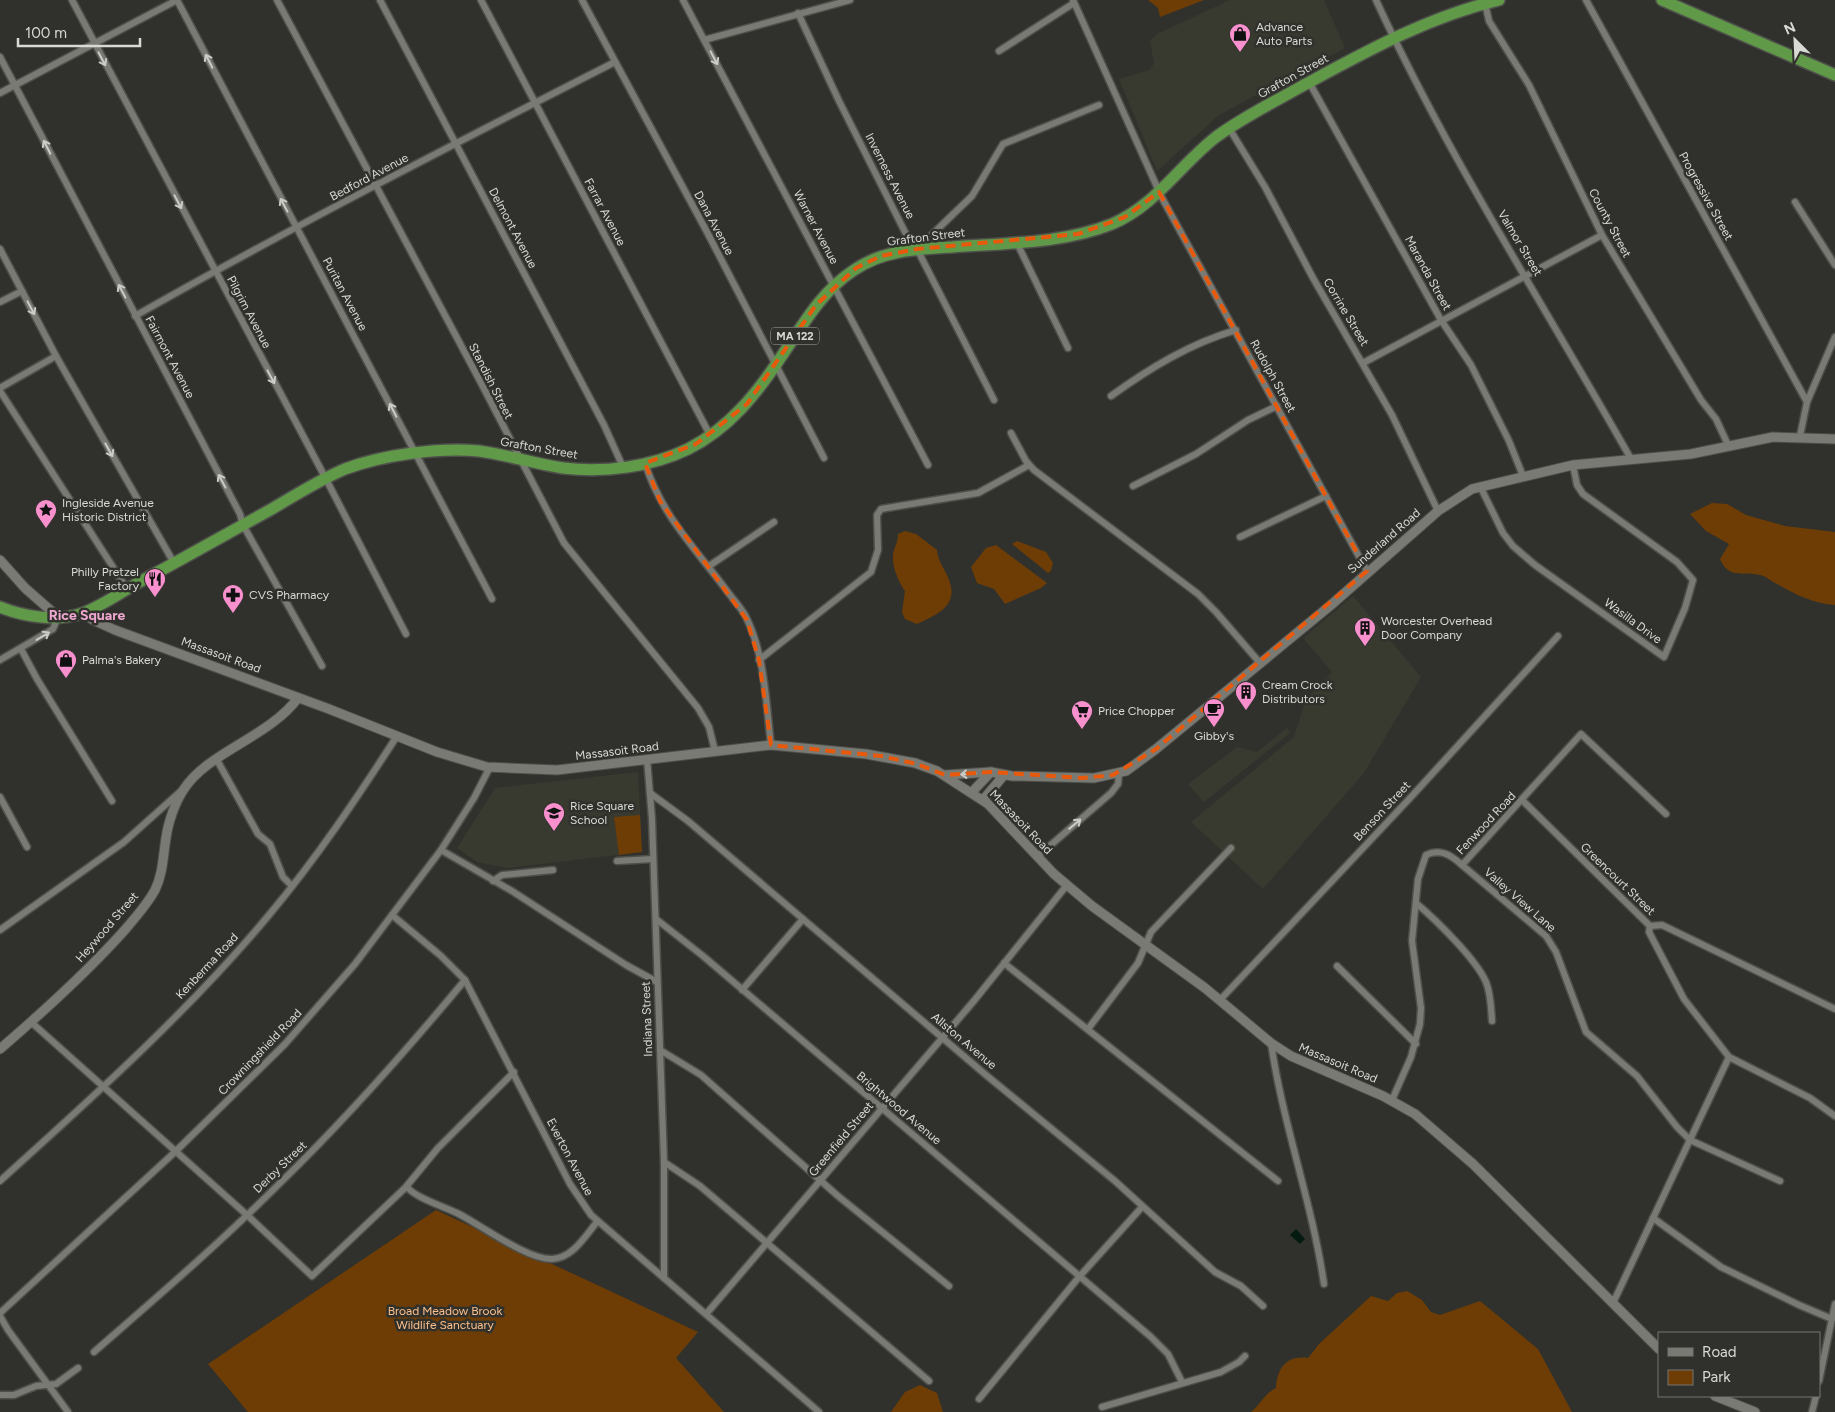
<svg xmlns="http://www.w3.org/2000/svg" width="1835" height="1412" viewBox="0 0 1835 1412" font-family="Figtree,sans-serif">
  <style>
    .built { fill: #393a2f }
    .green { fill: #6e3d06 }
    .water { fill: #041b11 }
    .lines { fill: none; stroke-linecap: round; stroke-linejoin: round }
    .street-casing { stroke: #4e4f4a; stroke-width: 9 }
    .secondary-casing { stroke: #4e4f4a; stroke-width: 11 }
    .highway-casing { stroke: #4e4f4a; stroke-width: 14 }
    .street { stroke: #797a73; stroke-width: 6 }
    .secondary { stroke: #797a73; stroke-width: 9 }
    .highway { stroke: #609947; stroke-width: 11 }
    .oneway { stroke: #cbccc7 }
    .marked { fill: none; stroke: #e8590c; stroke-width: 4; stroke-dasharray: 10 6; stroke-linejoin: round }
    .labels { text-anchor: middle; stroke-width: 5; stroke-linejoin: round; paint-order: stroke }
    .shield { fill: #30312c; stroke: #a6a7a3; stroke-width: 1 }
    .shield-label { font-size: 11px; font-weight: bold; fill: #d9dad6 }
    .poi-label { font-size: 12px; fill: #d9dad6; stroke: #30312c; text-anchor: start }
    .street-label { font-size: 12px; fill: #d9dad6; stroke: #30312c }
    .park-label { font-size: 12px; fill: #fdbf8b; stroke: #30312c }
    .neighbourhood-label { font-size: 14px; font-weight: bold; fill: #efa7d0; stroke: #30312c }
  </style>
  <rect width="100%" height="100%" fill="#30312c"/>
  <g class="built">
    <path d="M1230 0H1324L1345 48 1219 115 1157 171 1119 79 1150 70 1154 63 1150 41 1157 34Z"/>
    <path d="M1353 596 1421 677 1364 773 1263 889 1191 822 1294 737 1306 699 1332 672 1303 638Z"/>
    <path d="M1287 728 1290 733 1204 802 1188 784 1237 747 1257 752Z"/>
    <path d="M638 772 642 852 507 868 477 862 457 848 495 788Z"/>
  </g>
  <g class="green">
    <path d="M1148 0H1204L1160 17 1158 8Z"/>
    <path d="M1712 503 1727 504 1746 515 1785 526 1835 532V605C1814 604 1796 595 1777 584 1772 582 1766 576 1760 575 1744 571 1729 580 1720 559L1729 544 1706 531 1690 514Z"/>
    <path d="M905 531 916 534 937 550C938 563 947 571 950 583 958 607 934 616 917 624L905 619 902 612 905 591C898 581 890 563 894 550 896 544 898 541 898 534Z"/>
    <path d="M1017 541 1046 552 1053 563 1051 571 1048 573 1012 544Z"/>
    <path d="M996 545 1047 583 1041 588 1005 604 994 589 977 583 971 567 986 548Z"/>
    <path d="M640 815 642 852 619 855 614 817Z"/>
    <path d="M436 1210 698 1332 676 1358 724 1412H248L208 1364Z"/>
    <path d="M1407 1291 1422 1300 1431 1312 1440 1315 1480 1301 1538 1349 1572 1412H1251C1260 1405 1265 1393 1276 1388 1277 1369 1286 1355 1308 1358L1319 1344 1371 1296 1388 1301 1397 1293Z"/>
    <path d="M920 1385 937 1393 943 1412H891L905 1392Z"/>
  </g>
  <path class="water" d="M1296 1229 1305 1239 1300 1244 1290 1235Z"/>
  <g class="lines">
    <g class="street-casing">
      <g id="street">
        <path d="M72 0 326 479 406 634"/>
        <path d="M177 0 492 599"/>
        <path d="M277 0 480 381 564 543 698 708 709 727 715 751"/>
        <path d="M380 0 604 425 623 467"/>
        <path d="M481 0 710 435"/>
        <path d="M582 0 707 232 824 458"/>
        <path d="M683 0 928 465"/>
        <path d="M1073 0 1162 198 1367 571"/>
        <path d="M1376 0C1449 159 1545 306 1631 459"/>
        <path d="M1586 0 1807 402"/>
        <path d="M1485 3 1489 21 1529 85 1602 235 1701 400 1716 419 1729 447"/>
        <path d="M798 13 839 101 908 238 917 249 994 400"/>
        <path d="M704 40 850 0"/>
        <path d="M999 51 1074 3"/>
        <path d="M0 57 240 514 243 525 322 666"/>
        <path d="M1309 82 1441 320 1471 365 1509 441 1523 476"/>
        <path d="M0 93 177 0"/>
        <path d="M1229 128 1265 187 1313 278 1392 415 1438 511"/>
        <path d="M1795 202 1835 265"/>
        <path d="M1016 241 1068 348"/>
        <path d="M918 248 972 196 1003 144 1099 105"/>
        <path d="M0 249 56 356 174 563"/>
        <path d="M0 302 22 291"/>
        <path d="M135 316C292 227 454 144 615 62"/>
        <path d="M1363 363 1602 235"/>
        <path d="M0 388 56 356"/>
        <path d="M0 391 127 589"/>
        <path d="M1111 396C1150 368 1189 344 1236 330"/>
        <path d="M1011 433 1026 461 1034 470 1198 594 1216 612 1260 663"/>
        <path d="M1800 436 1807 402 1835 337"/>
        <path d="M645 463C661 514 693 546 724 587 731 597 739 605 745 615 765 653 766 703 771 745"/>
        <path d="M1133 486 1196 454 1248 420 1277 406"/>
        <path d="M1480 486 1503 533 1513 546 1535 565 1664 657 1685 608 1693 580 1677 562 1583 494 1577 485 1573 465"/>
        <path d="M1240 537 1326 496"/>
        <path d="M709 566 774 522"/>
        <path d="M21 649 37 679 112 801"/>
        <path d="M0 660 53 629 58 617"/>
        <path d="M759 660 871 572 878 550 877 515 881 509 978 493 1029 465"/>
        <path d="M647 759 652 819 664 1162V1278"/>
        <path d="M217 760 258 834 270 844 283 877 292 886"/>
        <path d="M650 793 688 821 986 1075 1115 1181 1215 1272 1241 1286 1263 1306"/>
        <path d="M0 797 27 847"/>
        <path d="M1523 801 1650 926 1649 932 1684 999 1729 1057 1810 1098 1835 1116"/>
        <path d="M441 850 512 891 626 965 657 982"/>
        <path d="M1038 856 1111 793 1118 784 1119 773"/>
        <path d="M617 861 653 859"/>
        <path d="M1462 865 1546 936 1556 952 1586 1032 1637 1076 1677 1127 1690 1140 1780 1181"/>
        <path d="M493 881 502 875 553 870"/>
        <path d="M1416 903C1436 920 1476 959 1486 982 1491 994 1491 1008 1492 1021"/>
        <path d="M392 915 441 956 465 980 570 1184 591 1215 819 1412"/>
        <path d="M656 919 703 956 1151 1337 1168 1354 1182 1382"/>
        <path d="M1650 926 1662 925 1835 1009"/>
        <path d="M0 930 124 842 181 791"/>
        <path d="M1004 963 1278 1181"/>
        <path d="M1337 966 1416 1044"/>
        <path d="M742 990 803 919"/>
        <path d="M1220 1000 1411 797 1558 636"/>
        <path d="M31 1022 247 1215 312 1276 405 1188 438 1148 514 1072"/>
        <path d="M1088 1029 1138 963 1151 932 1231 848"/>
        <path d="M1271 1043C1283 1125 1312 1202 1324 1284"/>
        <path d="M660 1050 701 1075 838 1196 949 1286"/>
        <path d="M1392 1100 1411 1057 1420 1024 1421 1008 1412 941 1418 879 1426 855C1440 848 1451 855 1462 865L1581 734 1666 814"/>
        <path d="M664 1162 700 1186 929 1381"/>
        <path d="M0 1181C93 1097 188 1012 269 915 316 859 357 798 397 736"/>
        <path d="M407 1186C410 1196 448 1208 459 1214 482 1226 528 1260 552 1259 573 1258 585 1236 597 1222"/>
        <path d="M1653 1218 1721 1267 1799 1305 1832 1319"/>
        <path d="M1613 1303 1729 1057"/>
        <path d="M0 1313 176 1151 285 1044 355 964 392 915 441 850 474 798 490 767"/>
        <path d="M707 1313 973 1002 1067 885"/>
        <path d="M0 1316 8 1330 68 1412"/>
        <path d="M94 1352C157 1297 220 1243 279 1184 345 1120 406 1051 465 980"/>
        <path d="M1819 1381 1835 1304"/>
        <path d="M0 1395H14L36 1386 56 1384 78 1368"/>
        <path d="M979 1399 1079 1277 1142 1207"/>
        <path d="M1102 1407 1221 1372 1239 1362 1245 1356"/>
        <path d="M1812 1412 1816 1396"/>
      </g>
    </g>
    <g class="secondary-casing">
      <g id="secondary">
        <path d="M0 560 25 588 58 617"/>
        <path d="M83 613 93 620 115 630 329 709 437 752 487 767 557 770 771 745 866 754 915 763 937 771 988 804 1054 874 1092 906 1205 988 1271 1043 1291 1056 1383 1096 1415 1114 1473 1164 1659 1349"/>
        <path d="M945 775 991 772 1012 776 1094 778 1126 771 1156 749 1331 605 1438 511 1472 489 1573 465 1691 454 1773 437 1835 439"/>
        <path d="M972 792 991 772"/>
        <path d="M983 800 1004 775"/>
        <path d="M0 1049C43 1012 85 974 123 932 134 919 147 905 155 890 163 874 163 856 166 838 168 823 175 802 184 789 208 752 269 737 298 698"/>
        <path d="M1715 1396 1755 1412"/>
      </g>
    </g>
    <g class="highway-casing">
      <g id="highway">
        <path d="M1662 0 1835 75"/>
        <path d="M0 607C25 617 57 622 83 613 104 605 124 590 143 580 186 557 228 533 270 510 294 496 319 480 345 469 382 455 440 447 479 451 508 455 535 464 563 468 604 473 651 467 688 449 730 428 758 392 783 354 804 323 822 291 854 270 883 250 918 249 952 247 1004 243 1062 244 1112 224 1155 206 1180 165 1216 137 1243 117 1274 102 1304 85 1367 51 1428 17 1499 0"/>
      </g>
    </g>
    <use href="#street" class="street"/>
    <use href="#secondary" class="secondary"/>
    <use href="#highway" class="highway"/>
  </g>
  <defs><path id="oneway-shaft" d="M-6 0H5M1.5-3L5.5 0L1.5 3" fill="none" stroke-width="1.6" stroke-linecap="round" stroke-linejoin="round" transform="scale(1.25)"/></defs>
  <g class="oneway">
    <use href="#oneway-shaft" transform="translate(714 58) rotate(62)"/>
    <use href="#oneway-shaft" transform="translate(102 59) rotate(62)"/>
    <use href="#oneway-shaft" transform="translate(209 61) rotate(-117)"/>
    <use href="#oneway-shaft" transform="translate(47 147) rotate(-117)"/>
    <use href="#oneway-shaft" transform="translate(178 202) rotate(62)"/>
    <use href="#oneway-shaft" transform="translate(284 205) rotate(-118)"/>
    <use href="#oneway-shaft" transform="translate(122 291) rotate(-118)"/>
    <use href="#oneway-shaft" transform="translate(31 308) rotate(62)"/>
    <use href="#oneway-shaft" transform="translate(271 377) rotate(62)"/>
    <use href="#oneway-shaft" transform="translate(393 410) rotate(-117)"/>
    <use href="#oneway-shaft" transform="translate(109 450) rotate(61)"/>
    <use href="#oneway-shaft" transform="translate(222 481) rotate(-118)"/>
    <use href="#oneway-shaft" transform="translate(43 636) rotate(-31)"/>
    <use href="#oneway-shaft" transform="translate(968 774) rotate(176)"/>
    <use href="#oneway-shaft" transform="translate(1075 824) rotate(-40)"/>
  </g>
  <path class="marked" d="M1159 192 1367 571 1156 749 1113 775 1082 778 991 772 945 775 917 764 881 756 771 745 759 660 747 620 660 501 645 463 696 444 747 404 816 305 856 268 881 256 917 249 1078 234 1125 217Z"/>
  <defs>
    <g id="shop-pin" transform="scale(1.125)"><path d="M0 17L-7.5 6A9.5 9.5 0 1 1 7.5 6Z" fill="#f790cd" stroke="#30312c"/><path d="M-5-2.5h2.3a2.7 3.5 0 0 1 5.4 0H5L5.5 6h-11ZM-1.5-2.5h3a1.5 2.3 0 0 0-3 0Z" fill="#111"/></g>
    <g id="sight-pin" transform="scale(1.125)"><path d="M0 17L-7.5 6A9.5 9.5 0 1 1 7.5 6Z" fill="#f790cd" stroke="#30312c"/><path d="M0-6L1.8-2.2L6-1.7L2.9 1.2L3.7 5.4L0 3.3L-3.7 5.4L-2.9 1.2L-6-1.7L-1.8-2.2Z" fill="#111"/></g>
    <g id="restaurant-pin" transform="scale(1.125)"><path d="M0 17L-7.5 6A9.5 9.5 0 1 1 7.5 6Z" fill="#f790cd" stroke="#30312c"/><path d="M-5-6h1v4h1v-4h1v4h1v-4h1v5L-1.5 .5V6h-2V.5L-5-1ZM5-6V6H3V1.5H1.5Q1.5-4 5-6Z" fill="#111"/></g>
    <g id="pharmacy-pin" transform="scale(1.125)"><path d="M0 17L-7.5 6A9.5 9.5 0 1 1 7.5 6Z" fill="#f790cd" stroke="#30312c"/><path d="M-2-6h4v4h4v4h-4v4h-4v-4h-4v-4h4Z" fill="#111"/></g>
    <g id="building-pin" transform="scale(1.125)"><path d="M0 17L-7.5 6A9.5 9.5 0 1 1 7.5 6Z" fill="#f790cd" stroke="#30312c"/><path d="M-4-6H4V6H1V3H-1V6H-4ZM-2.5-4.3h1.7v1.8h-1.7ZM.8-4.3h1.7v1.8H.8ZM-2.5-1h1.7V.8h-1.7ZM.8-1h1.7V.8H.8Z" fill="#111"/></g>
    <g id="cafe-pin" transform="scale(1.125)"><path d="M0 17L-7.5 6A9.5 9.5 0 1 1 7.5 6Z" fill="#f790cd" stroke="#30312c"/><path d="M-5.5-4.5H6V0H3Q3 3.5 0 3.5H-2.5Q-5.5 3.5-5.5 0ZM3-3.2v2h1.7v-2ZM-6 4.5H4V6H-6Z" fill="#111"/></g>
    <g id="supermarket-pin" transform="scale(1.125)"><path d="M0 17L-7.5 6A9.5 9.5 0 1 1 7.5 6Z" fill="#f790cd" stroke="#30312c"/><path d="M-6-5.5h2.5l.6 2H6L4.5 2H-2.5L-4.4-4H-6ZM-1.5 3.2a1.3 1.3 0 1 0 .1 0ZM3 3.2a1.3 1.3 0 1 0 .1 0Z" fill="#111"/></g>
    <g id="school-pin" transform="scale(1.125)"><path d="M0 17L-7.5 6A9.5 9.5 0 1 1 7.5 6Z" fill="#f790cd" stroke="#30312c"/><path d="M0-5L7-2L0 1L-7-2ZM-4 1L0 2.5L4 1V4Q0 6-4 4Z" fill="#111"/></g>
  </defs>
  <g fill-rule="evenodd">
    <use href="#shop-pin" x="1240" y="34"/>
    <use href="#sight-pin" x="46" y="510"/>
    <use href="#restaurant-pin" x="155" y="579"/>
    <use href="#pharmacy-pin" x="233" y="595"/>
    <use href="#building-pin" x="1365" y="628"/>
    <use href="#shop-pin" x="66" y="660"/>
    <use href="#building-pin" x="1246" y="692"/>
    <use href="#cafe-pin" x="1214" y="709"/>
    <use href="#supermarket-pin" x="1082" y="711"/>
    <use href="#school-pin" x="554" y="813"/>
  </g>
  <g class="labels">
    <rect class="shield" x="771" y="327.5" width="48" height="17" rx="4"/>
    <g class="shield-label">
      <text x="795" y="340">MA 122</text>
    </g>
    <g class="poi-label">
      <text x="1256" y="31">Advance<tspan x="1256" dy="14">Auto Parts</tspan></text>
      <text x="62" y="507">Ingleside Avenue<tspan x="62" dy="14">Historic District</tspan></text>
      <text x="139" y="576" text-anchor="end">Philly Pretzel<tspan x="139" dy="14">Factory</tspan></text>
      <text x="249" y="599">CVS Pharmacy</text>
      <text x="1381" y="625">Worcester Overhead<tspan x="1381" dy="14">Door Company</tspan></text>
      <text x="82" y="664">Palma's Bakery</text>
      <text x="1262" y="689">Cream Crock<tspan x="1262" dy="14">Distributors</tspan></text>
      <text x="1098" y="715">Price Chopper</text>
      <text x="1214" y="740" text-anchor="middle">Gibby's</text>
      <text x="570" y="810">Rice Square<tspan x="570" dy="14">School</tspan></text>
    </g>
    <g class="street-label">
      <text transform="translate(1293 76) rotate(-29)" y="4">Grafton Street</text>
      <text transform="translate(890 176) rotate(63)" y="4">Inverness Avenue</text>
      <text transform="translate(369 177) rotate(-28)" y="4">Bedford Avenue</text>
      <text transform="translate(1706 196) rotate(61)" y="4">Progressive Street</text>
      <text transform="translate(605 212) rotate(62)" y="4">Farrar Avenue</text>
      <text transform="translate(714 223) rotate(62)" y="4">Dana Avenue</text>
      <text transform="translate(1610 223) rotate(62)" y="4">County Street</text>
      <text transform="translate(816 227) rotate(62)" y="4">Warner Avenue</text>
      <text transform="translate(513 228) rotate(62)" y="4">Delmont Avenue</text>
      <text transform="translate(926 237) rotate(-7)" y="4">Grafton Street</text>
      <text transform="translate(1520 243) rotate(59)" y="4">Valmor Street</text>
      <text transform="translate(1428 273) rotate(61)" y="4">Maranda Street</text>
      <text transform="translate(345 294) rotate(62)" y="4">Puritan Avenue</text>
      <text transform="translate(249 312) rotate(62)" y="4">Pilgrim Avenue</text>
      <text transform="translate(1346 312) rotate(59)" y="4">Corrine Street</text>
      <text transform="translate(170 357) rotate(62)" y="4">Fairmont Avenue</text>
      <text transform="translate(1273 376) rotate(61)" y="4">Rudolph Street</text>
      <text transform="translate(491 381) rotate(63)" y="4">Standish Street</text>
      <text transform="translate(539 448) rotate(10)" y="4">Grafton Street</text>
      <text transform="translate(1384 541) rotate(-41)" y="4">Sunderland Road</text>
      <text transform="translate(1633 621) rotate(36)" y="4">Wasilla Drive</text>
      <text transform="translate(221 655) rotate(20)" y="4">Massasoit Road</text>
      <text transform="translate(617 751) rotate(-7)" y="4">Massasoit Road</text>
      <text transform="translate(1382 811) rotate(-47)" y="4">Benson Street</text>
      <text transform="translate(1021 822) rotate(46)" y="4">Massasoit Road</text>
      <text transform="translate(1486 823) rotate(-47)" y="4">Fenwood Road</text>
      <text transform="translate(1618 879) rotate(44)" y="4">Greencourt Street</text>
      <text transform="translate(1520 900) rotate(41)" y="4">Valley View Lane</text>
      <text transform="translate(107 927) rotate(-49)" y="4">Heywood Street</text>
      <text transform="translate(207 966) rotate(-47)" y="4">Kenberma Road</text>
      <text transform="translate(647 1019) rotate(-92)" y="4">Indiana Street</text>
      <text transform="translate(964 1041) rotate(40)" y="4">Allston Avenue</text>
      <text transform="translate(260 1052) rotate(-46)" y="4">Crowningshield Road</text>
      <text transform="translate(1338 1063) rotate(23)" y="4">Massasoit Road</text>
      <text transform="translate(899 1108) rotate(40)" y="4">Brightwood Avenue</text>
      <text transform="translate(841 1139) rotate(-50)" y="4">Greenfield Street</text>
      <text transform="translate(570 1157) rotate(62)" y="4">Everton Avenue</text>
      <text transform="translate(280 1167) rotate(-44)" y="4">Derby Street</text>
    </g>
    <g class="park-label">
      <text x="445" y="1315">Broad Meadow Brook<tspan x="445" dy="14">Wildlife Sanctuary</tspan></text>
    </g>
    <g class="neighbourhood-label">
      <text x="87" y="620">Rice Square</text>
    </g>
  </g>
  <rect x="1658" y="1332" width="162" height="65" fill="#30312c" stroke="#747570"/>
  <rect x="1668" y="1348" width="25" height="8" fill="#797a73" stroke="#747570"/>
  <text x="1702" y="1357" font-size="15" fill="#d9dad6">Road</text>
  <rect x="1668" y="1370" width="25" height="15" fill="#6e3d06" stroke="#747570"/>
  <text x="1702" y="1382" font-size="15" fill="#d9dad6">Park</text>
  <g transform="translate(1795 40) rotate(336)" stroke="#30312c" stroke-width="4" paint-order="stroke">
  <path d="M0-4L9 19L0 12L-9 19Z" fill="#d9dad6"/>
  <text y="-8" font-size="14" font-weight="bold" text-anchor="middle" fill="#d9dad6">N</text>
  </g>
  <path d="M18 38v8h122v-8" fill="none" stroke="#d9dad6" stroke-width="2.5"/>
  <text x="25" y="38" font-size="15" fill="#d9dad6" stroke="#30312c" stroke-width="4" paint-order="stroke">100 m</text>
</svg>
